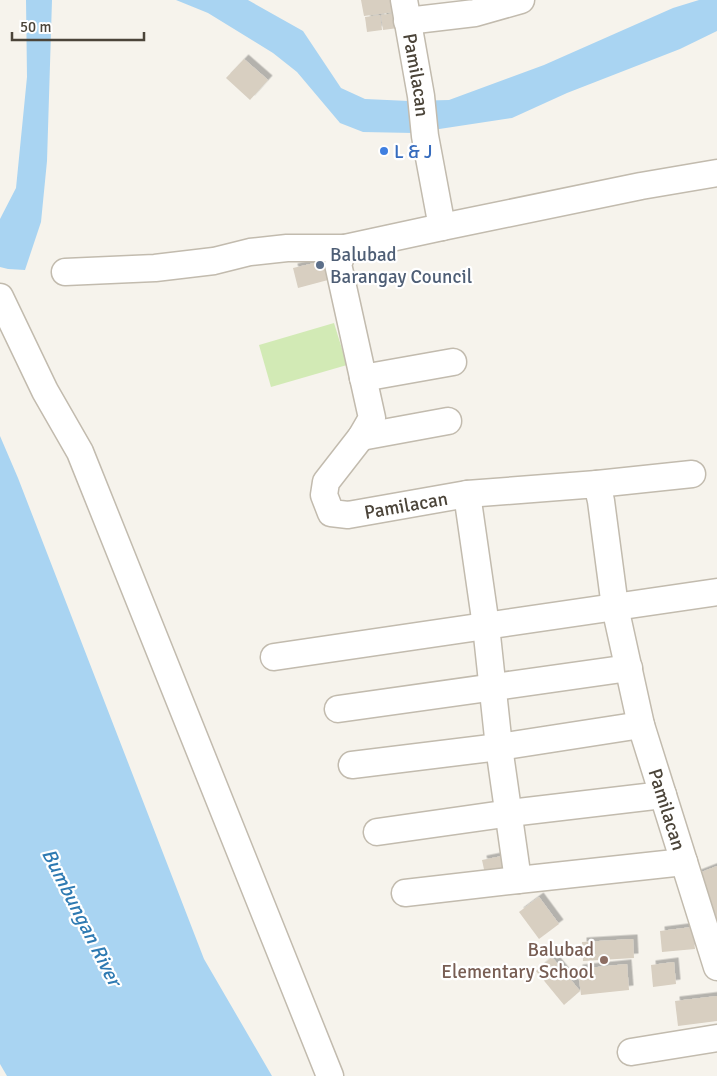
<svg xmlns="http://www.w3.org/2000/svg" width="717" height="1076" viewBox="0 0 717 1076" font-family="Signika,sans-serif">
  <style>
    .green { fill: #d2eab5 }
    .water { fill: #a9d4f2 }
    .building { fill: #d8cfc1; filter: url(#shadow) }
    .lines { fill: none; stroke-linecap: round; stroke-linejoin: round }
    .minor-casing { stroke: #c2bbae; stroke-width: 29 }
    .minor { stroke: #fff; stroke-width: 26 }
    .shop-dot { fill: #3f7fe0; stroke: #fff; stroke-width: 2 }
    .service-dot { fill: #5c6f8a; stroke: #fff; stroke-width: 2 }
    .education-dot { fill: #8d6e63; stroke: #fff; stroke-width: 2 }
    .labels { text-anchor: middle; stroke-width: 4.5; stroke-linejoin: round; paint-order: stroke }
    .street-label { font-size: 19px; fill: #4b4439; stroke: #fff }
    .shop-label { font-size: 19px; fill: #366cbe; stroke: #fff; text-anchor: start }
    .service-label { font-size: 19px; fill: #4e5e75; stroke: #fff; text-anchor: start }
    .education-label { font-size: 19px; fill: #785e54; stroke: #fff; text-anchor: end }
    .water-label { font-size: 20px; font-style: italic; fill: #2e7ab2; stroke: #fff }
  </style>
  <defs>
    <filter id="shadow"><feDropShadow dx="4.5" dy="-4.5" stdDeviation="0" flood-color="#0004"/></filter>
  </defs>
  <rect width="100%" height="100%" fill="#f6f3ec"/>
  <path class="green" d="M334 323 347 365 271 387 259 345Z"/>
  <g class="water">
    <path d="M26 0H52L47 161 41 222 25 270 8 269 0 267V219L16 188 27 77Z"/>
    <path d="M176 0H248L303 31 341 88 365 99 409 101 449 100 544 65 673 8 699 0H717V31L680 49 567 93 512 118 413 133 363 132 340 123 297 72 273 53 208 13Z"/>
    <path d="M0 436 18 478 204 959 272 1076H7L0 1064Z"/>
  </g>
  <g class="building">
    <path d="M361 0H393L394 12 364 16Z"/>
    <path d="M396 13 398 28 383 30 381 15Z"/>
    <path d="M380 15 382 30 367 32 365 17Z"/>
    <path d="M244 59 268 80 250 100 226 78Z"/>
    <path d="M323 261 328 280 298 288 293 268Z"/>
    <path d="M507 855 510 869 485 874 482 860Z"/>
    <path d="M717 866V923L694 875Z"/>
    <path d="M539 897 559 924 539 939 519 912Z"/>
    <path d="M692 927 695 949 662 952 660 931Z"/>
    <path d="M633 939 634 958 583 961 582 942Z"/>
    <path d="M552 957 580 991 564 1005 536 971Z"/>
    <path d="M674 962 676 984 653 987 651 965Z"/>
    <path d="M627 964 629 990 581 995 578 969Z"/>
    <path d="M717 996V1021L678 1026 675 1001Z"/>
  </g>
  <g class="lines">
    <g class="minor-casing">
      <g id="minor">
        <path id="s1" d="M404 0 421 96 425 136 442 227 345 248 338 264 372 418 361 437 326 482 324 495 331 513 348 515 467 494 597 484 601 501 615 607 641 725 717 967"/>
        <path d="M407 21 475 13 521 0"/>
        <path d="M442 227 641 186 717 173"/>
        <path d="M65 272 155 268 214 261 250 252 287 248H345"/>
        <path d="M0 297 45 391 80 452 330 1076"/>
        <path d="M363 378 453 362"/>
        <path d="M361 437 448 421"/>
        <path d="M597 484 692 474"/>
        <path d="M467 494 486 626 499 747 518 880 684 862"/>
        <path d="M274 657 717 592"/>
        <path d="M338 709 629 668"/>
        <path d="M352 765 499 747 641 725"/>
        <path d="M377 832 510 813 663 795"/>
        <path d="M405 893 518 880"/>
        <path d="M631 1052 717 1038"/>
      </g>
    </g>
    <use href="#minor" class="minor"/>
  </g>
  <circle class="shop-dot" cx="384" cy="151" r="5"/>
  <circle class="service-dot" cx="320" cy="265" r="5"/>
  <circle class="education-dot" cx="604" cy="960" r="5"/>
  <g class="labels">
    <g class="street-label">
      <text dy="7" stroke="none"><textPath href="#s1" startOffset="76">Pamilacan</textPath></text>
      <text dy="7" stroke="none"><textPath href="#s1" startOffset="692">Pamilacan</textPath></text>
      <text dy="7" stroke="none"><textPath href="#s1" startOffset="1218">Pamilacan</textPath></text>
    </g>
    <g class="shop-label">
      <text x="394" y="158">L &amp; J</text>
    </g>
    <g class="service-label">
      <text x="330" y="261">Balubad<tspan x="330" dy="22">Barangay Council</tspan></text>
    </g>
    <g class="education-label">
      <text x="594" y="956">Balubad<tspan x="594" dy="22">Elementary School</tspan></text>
    </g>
    <g class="water-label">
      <text transform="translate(82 917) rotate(63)" y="7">Bumbungan River</text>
    </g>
  </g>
  <path d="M12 32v8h132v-8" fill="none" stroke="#4b4439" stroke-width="2.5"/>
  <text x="20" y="32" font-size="15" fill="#4b4439" stroke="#ffffff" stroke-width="4" paint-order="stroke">50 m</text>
</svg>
